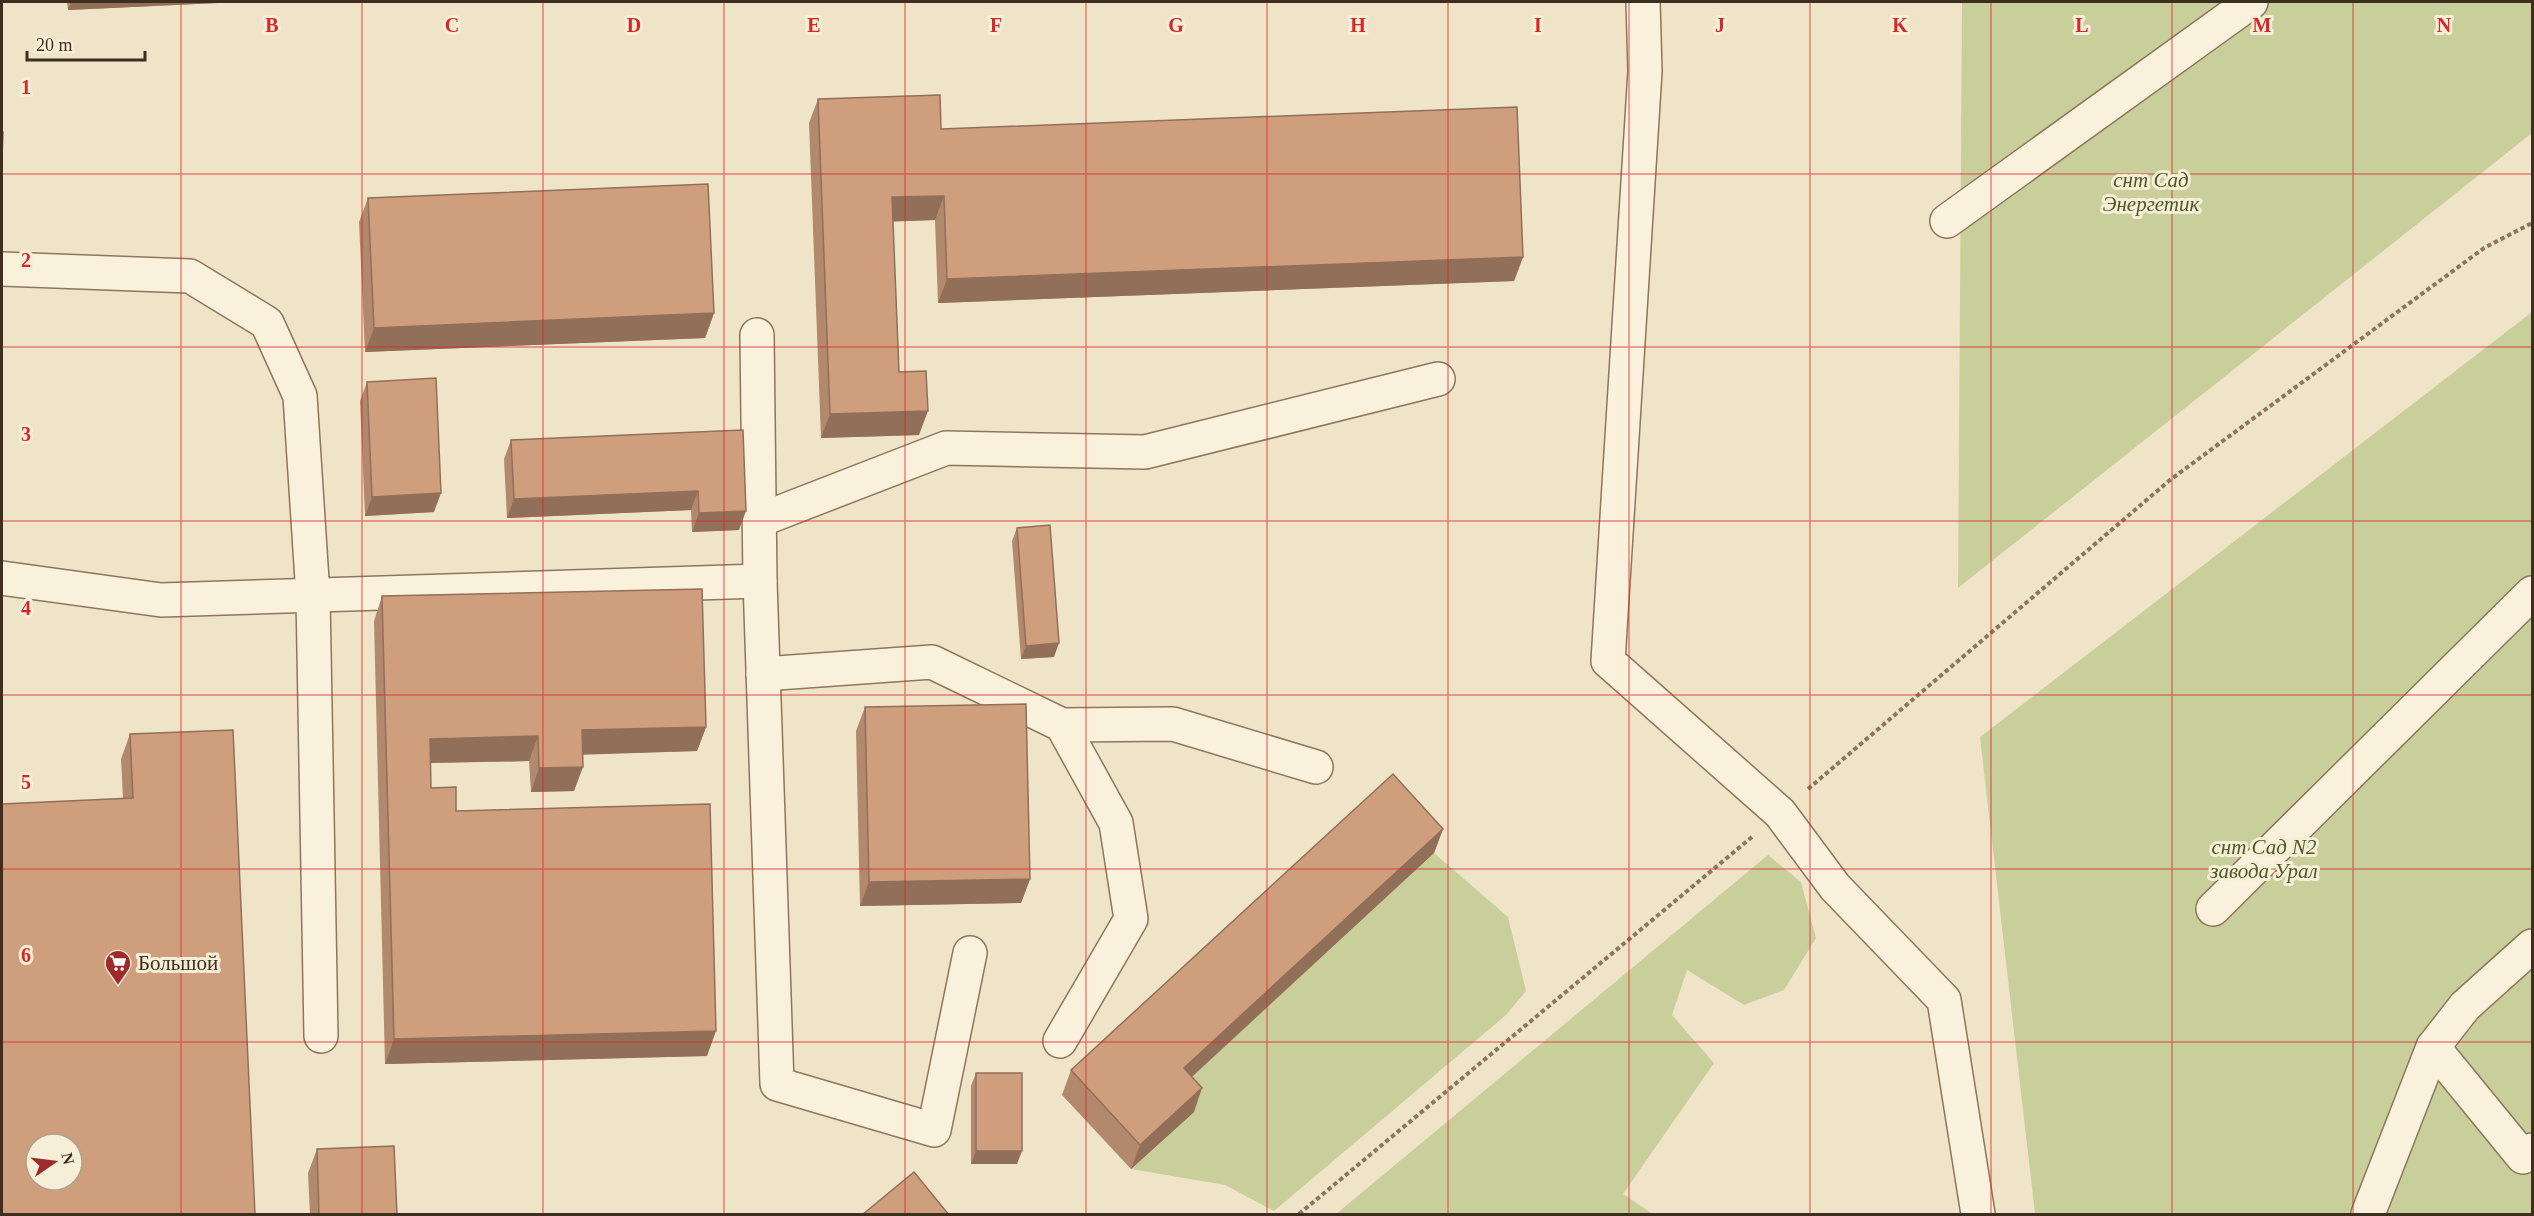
<svg xmlns="http://www.w3.org/2000/svg" width="2534" height="1216" viewBox="0 0 2534 1216" font-family="'Times New Roman',serif">
  <style>
    .green { fill: #c9cf9b }
    .lines { fill: none; stroke-linecap: round; stroke-linejoin: round }
    .minor-casing { stroke: #8d765c; stroke-width: 36 }
    .path { stroke: #8d765c; stroke-width: 4; stroke-dasharray: 4.5 3; stroke-linecap: butt }
    .minor { stroke: #faf1dc; stroke-width: 33 }
    .wall { fill: #b2896c }
    .shaded-wall { fill: #916f58 }
    .building { fill: #cf9f7d; stroke: #916f58; stroke-width: 1.5; fill-rule: evenodd }
    .grid { fill: none; stroke: #d62828; stroke-width: 1.5; stroke-opacity: 0.55 }
    .labels { text-anchor: middle; stroke-width: 6; stroke-linejoin: round; paint-order: stroke }
    .park-label { font-size: 21px; font-style: italic; fill: #4d5a26; stroke: #f7eed8 }
    .poi-label { font-size: 21px; fill: #3d2e20; stroke: #f7eed8; text-anchor: start }
    .grid-label { font-size: 20px; text-anchor: middle; font-weight: bold; fill: #d62828; stroke: #f7eed8; stroke-width: 6; stroke-linejoin: round; paint-order: stroke }
  </style>
  <rect width="100%" height="100%" fill="#f0e4c8"/>
  <g class="green">
    <path d="M1962 2H2532V133L1958 588Z"/>
    <path d="M2532 312V1214H2035L1980 737Z"/>
    <path d="M1434 853 1508 917 1526 991 1506 1015 1274 1211 1225 1185 1131 1169 1193 1112 1175 1092Z"/>
    <path d="M1768 855 1801 882 1816 938 1784 990 1744 1005 1687 970 1672 1015 1714 1063 1623 1194 1653 1214H1336Z"/>
  </g>
  <g class="lines">
    <g class="minor-casing">
      <g id="minor">
        <path d="M1643 2 1645 71 1608 661 1780 813 1835 887 1944 1000 1978 1214"/>
        <path d="M1947 221 2251 2"/>
        <path d="M2 269 190 276 267 323 300 396 313 596 321 1036"/>
        <path d="M757 335 760 581 777 1084 934 1130 970 953"/>
        <path d="M760 520 946 448 1145 452 1438 379"/>
        <path d="M2 578 161 600 760 581"/>
        <path d="M763 674 932 662 1062 725 1116 823 1131 919 1060 1041"/>
        <path d="M1062 725 1173 724 1316 767"/>
        <path d="M2213 909 2532 593"/>
        <path d="M2433 1047 2465 1006 2532 946"/>
        <path d="M2368 1214 2433 1047 2523 1157 2532 1150"/>
      </g>
    </g>
    <g class="path">
      <path d="M1808 789 2170 480 2484 248 2532 223"/>
      <path d="M1299 1214 1752 837"/>
    </g>
    <use href="#minor" class="minor"/>
  </g>
  <g class="wall">
    <path d="M67 2H239L68 10Z"/>
    <path d="M818 99 941 129 1523 257 1514 281 938 303 935 220 893 221 899 372 919 435 821 438 809 123Z"/>
    <path d="M368 198 714 313 705 338 365 352 359 222Z"/>
    <path d="M367 382 434 512 365 516 360 401Z"/>
    <path d="M743 430 739 530 692 532 691 510 507 518 504 459 511 440Z"/>
    <path d="M1017 528 1054 657 1021 659 1012 541Z"/>
    <path d="M382 596 706 727 697 751 583 754 574 791 531 792 529 761 430 763 431 788 456 811 707 1056 385 1064 374 621Z"/>
    <path d="M865 707 1030 879 1021 903 860 906 856 731Z"/>
    <path d="M130 734 255 1215 123 798 121 759Z"/>
    <path d="M1443 829 1434 853 1192 1077 1194 1112 1131 1169 1062 1095 1071 1070Z"/>
    <path d="M976 1073 1017 1164H971V1086Z"/>
    <path d="M317 1149 397 1215H310L308 1173Z"/>
  </g>
  <g class="shaded-wall">
    <path d="M71 2H239L68 10Z"/>
    <path d="M944 196 935 220 883 222 892 197Z"/>
    <path d="M1523 257 1514 281 938 303 947 279Z"/>
    <path d="M714 313 705 338 365 352 374 328Z"/>
    <path d="M928 411 919 435 821 438 830 414Z"/>
    <path d="M698 491 691 510 507 518 514 499Z"/>
    <path d="M441 493 434 512 365 516 372 497Z"/>
    <path d="M746 511 739 530 692 532 699 513Z"/>
    <path d="M1059 643 1054 657 1021 659 1026 646Z"/>
    <path d="M706 727 697 751 574 755 582 730Z"/>
    <path d="M538 736 529 761 421 763 430 739Z"/>
    <path d="M583 767 574 791 531 792 539 768Z"/>
    <path d="M1443 829 1434 853 1175 1092 1184 1068Z"/>
    <path d="M1030 879 1021 903 860 906 869 882Z"/>
    <path d="M716 1031 707 1056 385 1064 394 1039Z"/>
    <path d="M1202 1088 1194 1112 1131 1169 1140 1145Z"/>
    <path d="M976 1151H1022L1017 1164H971Z"/>
  </g>
  <g class="building">
    <path d="M940 95 941 129 1517 107 1523 257 947 279 944 196 892 197 899 372 926 371 928 411 830 414 818 99Z"/>
    <path d="M2 131 3 132 2 157Z"/>
    <path d="M708 184 714 313 374 328 368 198Z"/>
    <path d="M436 378 441 493 372 497 367 382Z"/>
    <path d="M743 430 746 511 699 513 698 491 514 499 511 440Z"/>
    <path d="M1050 525 1059 643 1026 646 1017 528Z"/>
    <path d="M702 589 706 727 582 730 583 767 539 768 538 736 430 739 431 788 456 787V811L710 804 716 1031 394 1039 382 596Z"/>
    <path d="M1026 704 1030 879 869 882 865 707Z"/>
    <path d="M233 730 255 1215H2V804L133 798 130 734ZM36 1144H72V1180H36Z"/>
    <path d="M1393 774 1443 829 1184 1068 1202 1088 1140 1145 1071 1070Z"/>
    <rect x="976" y="1073" width="46" height="78"/>
    <path d="M394 1146 397 1215H319L317 1149Z"/>
    <path d="M914 1172 949 1215H862Z"/>
  </g>
  <path class="grid" d="M181 2V1214M362 2V1214M543 2V1214M724 2V1214M905 2V1214M1086 2V1214M1267 2V1214M1448 2V1214M1629 2V1214M1810 2V1214M1991 2V1214M2172 2V1214M2353 2V1214M2 174H2532M2 347H2532M2 521H2532M2 695H2532M2 869H2532M2 1042H2532"/>
  <defs>
    <g id="supermarket-pin" transform="scale(1.35)"><path d="M0 17L-7.5 6A9.5 9.5 0 1 1 7.5 6Z" fill="#9e2a2b" stroke="#f7eed8"/><path d="M-6-5.5h2.5l.6 2H6L4.5 2H-2.5L-4.4-4H-6ZM-1.5 3.2a1.3 1.3 0 1 0 .1 0ZM3 3.2a1.3 1.3 0 1 0 .1 0Z" fill="#fff"/></g>
  </defs>
  <g fill-rule="evenodd">
    <use href="#supermarket-pin" x="118" y="963"/>
  </g>
  <g class="labels">
    <g class="park-label">
      <text x="2151" y="187">снт Сад<tspan x="2151" dy="24">Энергетик</tspan></text>
      <text x="2264" y="854">снт Сад N2<tspan x="2264" dy="24">завода Урал</tspan></text>
    </g>
    <g class="poi-label">
      <text x="138" y="970">Большой</text>
    </g>
  </g>
  <g class="grid-label">
    <text x="272" y="32">B</text>
    <text x="452" y="32">C</text>
    <text x="634" y="32">D</text>
    <text x="814" y="32">E</text>
    <text x="996" y="32">F</text>
    <text x="1176" y="32">G</text>
    <text x="1358" y="32">H</text>
    <text x="1538" y="32">I</text>
    <text x="1720" y="32">J</text>
    <text x="1900" y="32">K</text>
    <text x="2082" y="32">L</text>
    <text x="2262" y="32">M</text>
    <text x="2444" y="32">N</text>
    <text x="26" y="94">1</text>
    <text x="26" y="267">2</text>
    <text x="26" y="441">3</text>
    <text x="26" y="615">4</text>
    <text x="26" y="789">5</text>
    <text x="26" y="962">6</text>
  </g>
  <rect width="2534" height="1216" fill="none" stroke="#3d2e20" stroke-width="6"/>
  <g transform="translate(54 1162) rotate(76)"><circle r="28" fill="#f7eed8" stroke="#ada18e" stroke-width="1.5"/>
  <path d="M0-4.5L10 22L0 15L-10 22Z" fill="#9e2a2b"/>
  <text y="-9" font-size="16" font-weight="bold" text-anchor="middle" fill="#3d2e20">N</text>
  </g>
  <path d="M27 51v9h118v-9" fill="none" stroke="#3d2e20" stroke-width="3"/>
  <text x="36" y="51" font-size="18" fill="#3d2e20" stroke="#f7eed8" stroke-width="4.5" paint-order="stroke">20 m</text>
</svg>
